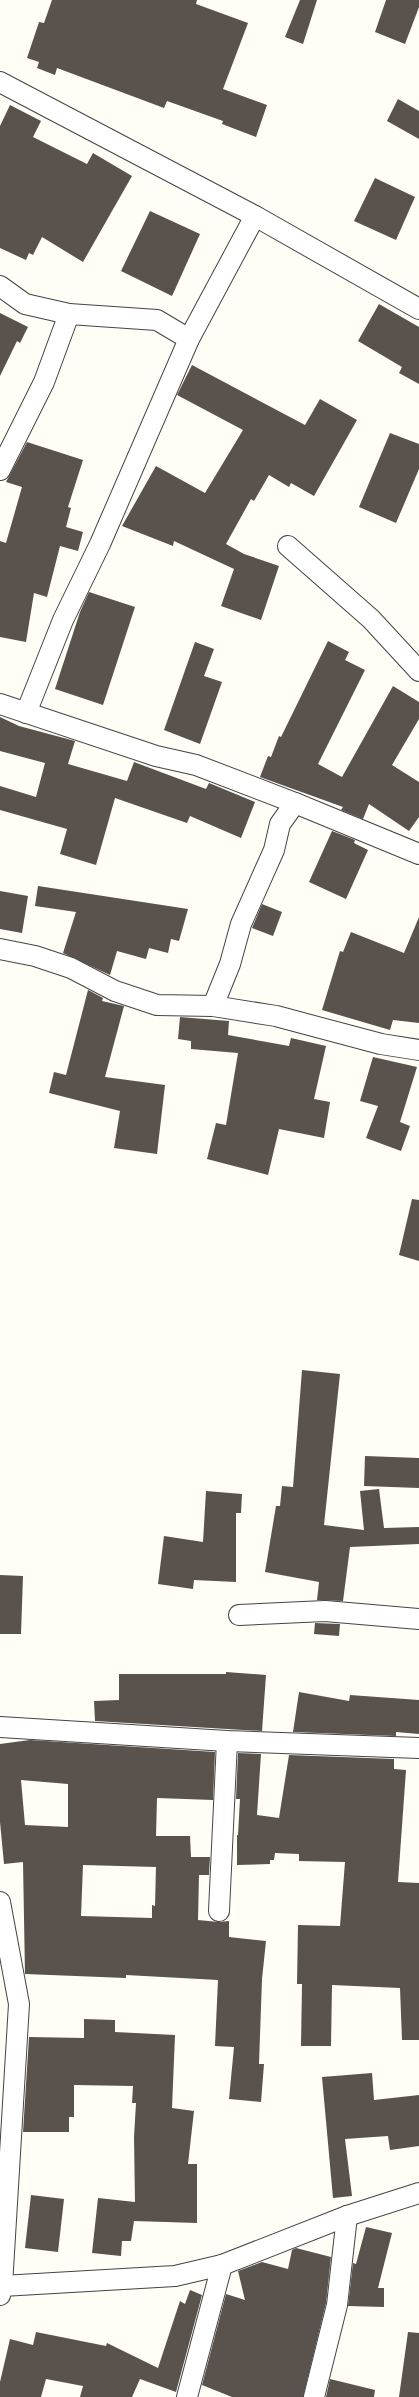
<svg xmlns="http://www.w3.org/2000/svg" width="419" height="2397" viewBox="0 0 419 2397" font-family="Lora,serif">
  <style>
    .building { fill: #5a524d; fill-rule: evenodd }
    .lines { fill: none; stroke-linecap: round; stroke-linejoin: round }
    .street-casing { stroke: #444; stroke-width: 22 }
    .street { stroke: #fff; stroke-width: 20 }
  </style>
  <rect width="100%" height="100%" fill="#fffdf5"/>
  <g class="building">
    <path d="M52 0H197L196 4 248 23 223 89 267 105 256 137 222 124 223 121 167 101 164 108 57 68 55 75 37 68 39 62 27 58 39 22 44 23Z"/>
    <path d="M300 0H317L303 44 285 37Z"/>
    <path d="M386 0H419V7L405 44 375 32Z"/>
    <path d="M398 99 419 111V139L387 121Z"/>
    <path d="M10 105 41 121 33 137 87 164 93 153 132 176 83 262 42 237 33 255 29 253 26 260 0 248V126Z"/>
    <path d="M375 178 415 197 396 240 354 221Z"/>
    <path d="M150 211 200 234 172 296 121 271Z"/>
    <path d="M379 304 419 327V384L399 373 402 367 358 341Z"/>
    <path d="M0 313 28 327 20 343 17 341 0 376Z"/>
    <path d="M192 365 305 425 320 399 357 420 314 496 291 483 289 487 269 475 254 501 251 499 226 544 244 554 279 566 261 620 221 606 234 569 174 541 173 546 122 526 156 466 205 493 243 430 177 395Z"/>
    <path d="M390 433 419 444V469L396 523 359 507Z"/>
    <path d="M27 442 83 460 68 507 71 508 66 527 83 532 78 551 60 546 47 597 34 593 26 642 0 637V541L6 543 22 487 6 482Z"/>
    <path d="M89 592 135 607 103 705 55 689 80 612Z"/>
    <path d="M328 641 349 652 345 660 365 670 318 764 342 777 393 686 419 702V719L392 765 419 782V817L409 831 369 804 363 819 341 810 343 807 260 777 268 756 271 757 279 736 281 737Z"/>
    <path d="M195 642 214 649 204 676 222 682 200 744 164 730Z"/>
    <path d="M0 717 19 726 75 741 68 764 127 781 134 762 206 789 209 783 255 802 241 838 190 816 187 823 115 798 96 865 60 854 67 829 0 810V786L36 797 45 763 0 751Z"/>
    <path d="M332 831 355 840 354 843 368 850 346 899 309 882Z"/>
    <path d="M38 886 188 909 179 941 171 939 168 953 149 948 146 959 117 951 110 975 63 953 76 912 35 906Z"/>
    <path d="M0 891 28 896 22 933 0 929Z"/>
    <path d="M262 904 282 912 273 936 252 928Z"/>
    <path d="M419 917V1023L393 1020 390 1030 322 1010 340 951 343 952 351 932 404 953Z"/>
    <path d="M88 990 103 998 102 1001 124 1006 105 1077 165 1085 157 1154 114 1148 120 1111 49 1093 54 1072 66 1075Z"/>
    <path d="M180 1017 229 1021 228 1035 289 1046 291 1038 326 1046 314 1099 330 1102 324 1138 279 1129 268 1175 207 1159 216 1123 226 1125 238 1053 191 1049V1041L178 1039Z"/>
    <path d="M373 1057 417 1067 400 1122 410 1126 401 1151 366 1138 378 1106 360 1101Z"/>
    <path d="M412 1199 419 1200V1261L399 1255Z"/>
    <path d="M302 1370 340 1374 324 1525 364 1530 360 1491 379 1489 384 1528 419 1527V1544L350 1547 343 1601 317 1600 319 1582 265 1572 276 1506H280L282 1486 293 1487Z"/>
    <path d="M365 1456 419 1458V1488L364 1486Z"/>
    <path d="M206 1491 242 1494 241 1513H236V1582L194 1580 193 1589 158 1584 164 1536 203 1542Z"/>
    <path d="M0 1575 23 1576 21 1634H0Z"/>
    <path d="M315 1623 340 1624 339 1636 314 1634Z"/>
    <path d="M226 1672 266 1675 262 1731 95 1721 94 1701 119 1700V1674H226Z"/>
    <path d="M299 1692 349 1701 350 1695 419 1700V1734L396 1732V1736L293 1732Z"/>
    <path d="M30 1740 215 1752 213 1800 157 1798 156 1836H190L191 1857H210L209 1875H199L198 1920 219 1922 229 1921V1937L266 1941 262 1979 259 2064H264L261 2102 229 2099 234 2047 215 2046 218 1980 126 1975V1978L25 1974 23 1862 4 1864 0 1822V1744ZM21 1780 68 1784V1827L25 1825ZM83 1865 156 1867 155 1906 152 1905V1918L81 1916Z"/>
    <path d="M238 1753 261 1754 257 1815 279 1818 289 1755 394 1759V1769L406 1770 398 1882 419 1883V2040H402L400 1988 332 1985 331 2046H301L302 1984H297L298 1925 340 1926 345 1862 299 1861V1854L275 1853 274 1860H270V1864L237 1865V1835H238L240 1799H236Z"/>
    <path d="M84 2019 115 2020V2032L175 2035 172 2108 194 2111 188 2164H197V2223L134 2221 131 2241H122L121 2256 92 2253 98 2198 135 2202 134 2137 136 2103H132L133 2086 74 2085V2117H69V2132H23L29 2037 84 2038Z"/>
    <path d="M372 2073 374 2100 419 2095V2146L390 2150 388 2136 345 2139 352 2196 333 2198 322 2077Z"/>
    <path d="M31 2195 64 2199 58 2252 25 2248Z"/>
    <path d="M366 2227 392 2233 378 2288H384V2307L348 2306 353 2263 356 2264Z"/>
    <path d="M296 2248 331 2257 326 2303 303 2397H232L202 2385 226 2294 245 2300 238 2271 262 2262 288 2269 292 2250Z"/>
    <path d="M190 2290 202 2295 176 2392 140 2379 132 2397H80L83 2386 46 2379 41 2397H0V2382L10 2339 33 2345 36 2332 106 2346 107 2343 158 2368 180 2301 185 2304Z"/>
    <path d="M408 2332 419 2333V2397H399Z"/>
    <path d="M330 2379 375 2390 374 2397H326Z"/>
  </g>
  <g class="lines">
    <g class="street-casing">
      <g id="street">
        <path d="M0 82 255 216 419 309"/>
        <path d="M0 286 25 304 69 314 157 320 189 339"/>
        <path d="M0 470 44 382 69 314"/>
        <path d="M288 546 371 619 419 671"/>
        <path d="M0 704 156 756 196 765 295 803 419 854"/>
        <path d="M26 713 63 620 100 544 189 339 255 216"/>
        <path d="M0 949 35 956 71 968 115 991 157 1005 213 1006 276 1016 381 1044 419 1050"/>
        <path d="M213 1006 230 964 241 924 274 850 280 824 295 803"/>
        <path d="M239 1615 325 1611 419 1619"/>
        <path d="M0 1727 227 1741 419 1748"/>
        <path d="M0 1902 19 2004 2 2286 0 2295"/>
        <path d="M219 1911 227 1741"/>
        <path d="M2 2286 175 2276 222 2265 347 2216 419 2193"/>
        <path d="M187 2397 222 2265"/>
        <path d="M314 2397 337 2305 347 2216"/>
      </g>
    </g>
    <use href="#street" class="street"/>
  </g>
</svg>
